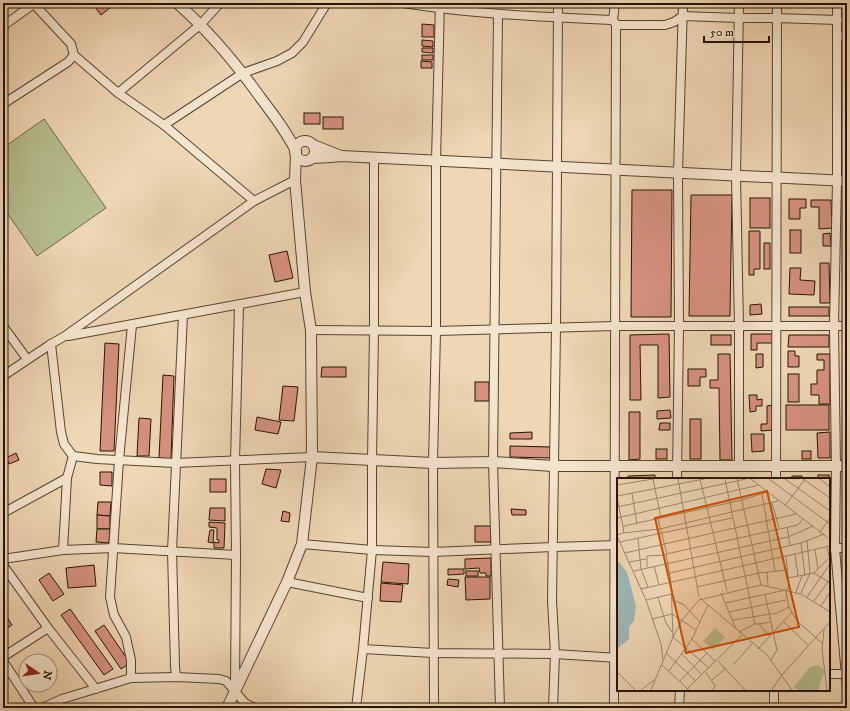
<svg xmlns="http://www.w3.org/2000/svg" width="850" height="711" viewBox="0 0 850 711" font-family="'IM FELL DW Pica',serif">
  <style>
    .grass { fill: #b6be8f; stroke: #6c6948 }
    .building { fill: #d69280; stroke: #231401 }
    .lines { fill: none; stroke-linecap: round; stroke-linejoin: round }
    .minor-casing { stroke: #56442e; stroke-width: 10 }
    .tertiary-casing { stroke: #56442e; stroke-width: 12 }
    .minor { stroke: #f5e4ce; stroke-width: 8 }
    .tertiary { stroke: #f5e4ce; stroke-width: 10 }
    .inset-road { fill: none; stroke: #9d886c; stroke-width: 1 }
    .view { fill: #ca4f0a; fill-opacity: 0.15; stroke: #ca4f0a; stroke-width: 2 }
    .inset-edge { fill: none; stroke: #231401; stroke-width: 2 }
  </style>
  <rect width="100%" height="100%" fill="#efd6b4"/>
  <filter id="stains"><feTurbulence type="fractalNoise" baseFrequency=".005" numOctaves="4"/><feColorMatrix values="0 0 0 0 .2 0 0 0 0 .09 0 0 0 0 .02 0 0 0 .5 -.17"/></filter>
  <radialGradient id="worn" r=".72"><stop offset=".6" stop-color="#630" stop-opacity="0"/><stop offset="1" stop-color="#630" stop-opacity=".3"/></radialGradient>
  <path class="grass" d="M44 119 106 208 37 256 3 207V148Z"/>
  <g class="building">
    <path d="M92 3H116L101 15Z"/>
    <path d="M422 24 434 25V37H422Z"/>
    <path d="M422 40 433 41V47L422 46Z"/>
    <path d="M422 48H433V53L422 52Z"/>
    <rect x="422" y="55" width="11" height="5"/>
    <path d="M421 61 432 62V68H421Z"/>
    <rect x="304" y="113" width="16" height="11"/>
    <rect x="323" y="117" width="20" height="12"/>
    <path d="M632 190H672L671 317H631Z"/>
    <path d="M691 195H732L730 316H689Z"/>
    <rect x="750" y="198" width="20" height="30"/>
    <path d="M789 199H806V208H800V219H789Z"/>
    <path d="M811 200H831L832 228 819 229V207H811Z"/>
    <rect x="790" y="230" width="11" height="23"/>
    <path d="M749 231H760V269H754V275H749Z"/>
    <path d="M830 233 831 246H823V234Z"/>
    <rect x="764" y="243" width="6" height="26"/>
    <path d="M287 251 293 278 275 282 269 255Z"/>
    <path d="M820 263H829L830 303H820Z"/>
    <path d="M790 268H801L800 280 815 281 814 295 789 294Z"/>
    <path d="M761 304 762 314 750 315V305Z"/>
    <rect x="789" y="307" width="40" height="9"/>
    <path d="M669 334 670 397 658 398V345H640L641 400H630V335Z"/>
    <path d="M751 334H773V343H757V350H751Z"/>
    <rect x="711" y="335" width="20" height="10"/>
    <path d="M789 335H829V347H788Z"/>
    <path d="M105 343 119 344 114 451H100Z"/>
    <path d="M788 351H795V356H799V367H788Z"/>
    <path d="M718 354H730L732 460H720L719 388H710V380H718Z"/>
    <path d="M756 354H763V367L756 368Z"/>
    <path d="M817 354H830V404H819V395H811V384H817V370H824V360H817Z"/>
    <path d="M322 367H346V377H321Z"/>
    <path d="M688 369H706V377H700V386H688Z"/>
    <rect x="788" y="374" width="11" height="28"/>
    <path d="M163 375 174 376 171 459 159 458Z"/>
    <rect x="475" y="382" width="14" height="19"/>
    <path d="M283 386 298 387 294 421 279 420Z"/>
    <path d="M749 395H757V400L762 399V406H756V411L750 412Z"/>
    <path d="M772 405 773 430 761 431V424H767V406Z"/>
    <rect x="786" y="405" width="43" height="25"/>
    <path d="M670 410 671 418 657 419V411Z"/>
    <path d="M629 412H640V459L629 460Z"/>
    <path d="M257 417 281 422 278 434 255 430Z"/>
    <path d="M139 418 151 419 149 456H137Z"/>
    <rect x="690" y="419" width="11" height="40"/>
    <path d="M660 423H670V430H659Z"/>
    <path d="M532 432V439H510V433Z"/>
    <path d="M830 432V458H818L817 433Z"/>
    <path d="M751 434H764V451L752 452Z"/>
    <path d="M510 446 552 447 551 458 510 457Z"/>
    <rect x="656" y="449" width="11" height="10"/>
    <rect x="802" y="451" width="9" height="8"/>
    <path d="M16 453 19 460 9 464 6 458Z"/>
    <path d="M266 469 281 470 276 488 262 484Z"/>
    <path d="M100 472H112V486L100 485Z"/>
    <path d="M655 475V479H628V476Z"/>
    <rect x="818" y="475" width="11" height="4"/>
    <path d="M792 476H802V479H791Z"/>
    <rect x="210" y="479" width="16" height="13"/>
    <path d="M98 502H111L110 516 97 515Z"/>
    <path d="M210 508H225V521L209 520Z"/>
    <path d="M511 509 526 510V515H512Z"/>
    <path d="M283 511 290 513 289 522 281 521Z"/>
    <path d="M97 515 110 516V529H97Z"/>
    <path d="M209 522 225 523 224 548H214V542L219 543V540H217V528L209 527Z"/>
    <rect x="475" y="526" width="16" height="16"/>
    <path d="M97 529H110L109 543 96 542Z"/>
    <path d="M210 530H214L213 543 208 542Z"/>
    <path d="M491 558V576H486V573H480L479 568 465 569V559Z"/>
    <path d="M383 562 409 564 408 584 381 582Z"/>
    <path d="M94 565 96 586 68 588 66 568Z"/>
    <path d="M448 569H464V574L448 575Z"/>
    <rect x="466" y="571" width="12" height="5"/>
    <path d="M49 573 64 594 53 601 39 580Z"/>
    <path d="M465 577H490V599L466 600Z"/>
    <path d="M448 579 459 580 458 587 447 585Z"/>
    <path d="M381 583 403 585 401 602 380 601Z"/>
    <path d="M70 609 113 669 104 675 61 615Z"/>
    <path d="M3 611 12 625 3 631Z"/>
    <path d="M104 625 130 663 121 669 95 631Z"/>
  </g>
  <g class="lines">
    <g class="minor-casing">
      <g id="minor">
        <path d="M33 3 71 44 74 55 118 93 164 125 254 201"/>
        <path d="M403 3C472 14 543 17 613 20L616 25 614 708"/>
        <path d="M739 3 736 176 739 326V465"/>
        <path d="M837 3V181L834 326 836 466 835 548 847 688"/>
        <path d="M498 14 493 462 500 708"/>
        <path d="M613 20 615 3"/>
        <path d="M616 25H665L674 22 683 16 739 18H776L838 20"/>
        <path d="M3 26 35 3"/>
        <path d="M837 36 847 37"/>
        <path d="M118 93 201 24 220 3"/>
        <path d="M3 104 68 62 74 55"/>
        <path d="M164 125 243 73 277 61 292 53 303 42 327 3"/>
        <path d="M3 326 27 359"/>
        <path d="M311 330 436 331 615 326H847"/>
        <path d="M68 336 305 292"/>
        <path d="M51 344 61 432 64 444 73 456 97 459 175 463 312 457"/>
        <path d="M3 376 51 344 65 336 254 201 295 180"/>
        <path d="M677 479 679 325 678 173 683 3"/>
        <path d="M776 479 777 3"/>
        <path d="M3 513 67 478 73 456"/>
        <path d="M302 544 372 550 433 552 553 547 618 545"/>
        <path d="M829 548H847"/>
        <path d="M63 550 67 478"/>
        <path d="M3 559 63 550 113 548 236 555"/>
        <path d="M3 565 48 628 96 689"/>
        <path d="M287 582 368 598"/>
        <path d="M363 649 433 653 555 654 618 658"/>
        <path d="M3 657 48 628"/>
        <path d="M3 661 34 708"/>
        <path d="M829 674H846"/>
        <path d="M176 677 175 666 172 551 183 315"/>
        <path d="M131 678V660L126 637 114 615 110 597 119 460 132 325"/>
        <path d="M235 689 236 555 235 461 239 305"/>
        <path d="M42 708 62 699 131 678 176 677 219 679 226 681 245 703 255 708"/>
        <path d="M356 708 363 649 372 550V460L374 330V157"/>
        <path d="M434 708 433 463 436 331V160L440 3"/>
        <path d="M553 708 555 654 552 601 556 328 558 3"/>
        <path d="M679 708 680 690"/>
        <path d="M774 708V690"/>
      </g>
    </g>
    <g class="tertiary-casing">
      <g id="tertiary">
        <path d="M177 3C209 31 235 62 260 97 273 114 286 131 296 151"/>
        <circle cx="305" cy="151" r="10"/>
        <path d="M313 145 341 156"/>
        <path d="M312 158 331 157 341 156 847 181"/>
        <path d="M312 457 433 463 493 462 553 466H847"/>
        <path d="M227 708 287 582 302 544 312 457 311 330 305 292 295 180 296 154"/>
      </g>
    </g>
    <use href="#minor" class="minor"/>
    <use href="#tertiary" class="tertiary"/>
  </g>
  <g transform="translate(617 478)">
    <rect width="213" height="213" fill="#efd6b4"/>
    <path d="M98 150 108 159 96 172 86 163Z" fill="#b6be8f"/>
    <path d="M201 187 207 191V195L201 212H182L177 209 193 189Z" fill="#b6be8f"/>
    <path d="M0 82 10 94 19 128 17 143 12 149V161L0 171Z" fill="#9db7b6"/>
    <path class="inset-road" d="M36 1 44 40M61 1 82 119M83 1 110 113M108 1 138 146M120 1 144 107M134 1 211 60M152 1 213 46M168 1 213 33M186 1 213 20M203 1 213 9M0 7 36 1M15 15 20 46M145 16 158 93M0 18 87 1M0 19 6 49M155 25 162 50M168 28 188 1M0 29 129 1M0 40 142 7M41 41 50 76M170 49 173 67M203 54 213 40M6 55 43 51 161 23M0 57 6 55 7 48 125 22 150 14M0 58 29 122 44 166 46 182M21 61 24 91 31 109M3 64 115 40M184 65 188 98M210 70 213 82M198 72 201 91M8 75 179 36M178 76 181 98M169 79 172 107 169 115 172 129 180 143 205 165M12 84 29 81M37 88 42 107M30 89V78L49 77M17 93 171 59 196 48M150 94 151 108M53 95 184 65 207 56M197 95 213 105M171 100 197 95 211 81M80 109 142 95 170 92M24 111 213 68M179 114 185 98M104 115 119 151M184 115 193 95 190 63M148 117 160 172 154 182M41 119 48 143 55 154M190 119 213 86M83 120 150 177 175 212M29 122 55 116M55 122 66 126 83 144M82 122 144 107 184 116 213 134M197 123 213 101M108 125 169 112M204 128 213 114M112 134 169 122M35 141 55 136 79 152M116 142 160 135 172 129M167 144 191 167M138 146H142L153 159M142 146 154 144M207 151 205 172 210 212M122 154 138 146M75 161 98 183M141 171 175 134M49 175 79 203M65 176 85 197M101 183 128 212M44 186 72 212M117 186 135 166M92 190 56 159 54 104 49 76 181 47 186 41M52 193 75 161 91 127M0 194 18 212M89 194 98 208 96 212M95 202 108 191M63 203 90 175M24 212 37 202M34 212 56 159 65 142 82 122M69 212 125 157M155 212 164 198 213 144"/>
    <path class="view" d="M150 13 182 149 69 175 38 40Z"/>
    <rect width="213" height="213" class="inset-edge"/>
  </g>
  <rect width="850" height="711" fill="none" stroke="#efd6b4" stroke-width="16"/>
  <rect x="4" y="4" width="842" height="703" fill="none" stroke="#231401" stroke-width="2"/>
  <rect x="8" y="8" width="834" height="695" fill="none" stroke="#231401"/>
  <g transform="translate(38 673) rotate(103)"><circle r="19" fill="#f5e4ce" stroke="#a1917c"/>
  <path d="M0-3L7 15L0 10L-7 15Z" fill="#8f2418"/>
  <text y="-6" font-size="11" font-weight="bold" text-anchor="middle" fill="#231401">N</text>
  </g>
  <path d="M704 36v6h65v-6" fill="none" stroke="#231401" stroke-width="2"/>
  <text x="710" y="36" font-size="12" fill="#231401" stroke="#f5e4ce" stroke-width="3" paint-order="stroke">50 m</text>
  <rect width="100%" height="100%" filter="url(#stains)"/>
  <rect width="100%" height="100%" fill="url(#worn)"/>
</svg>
